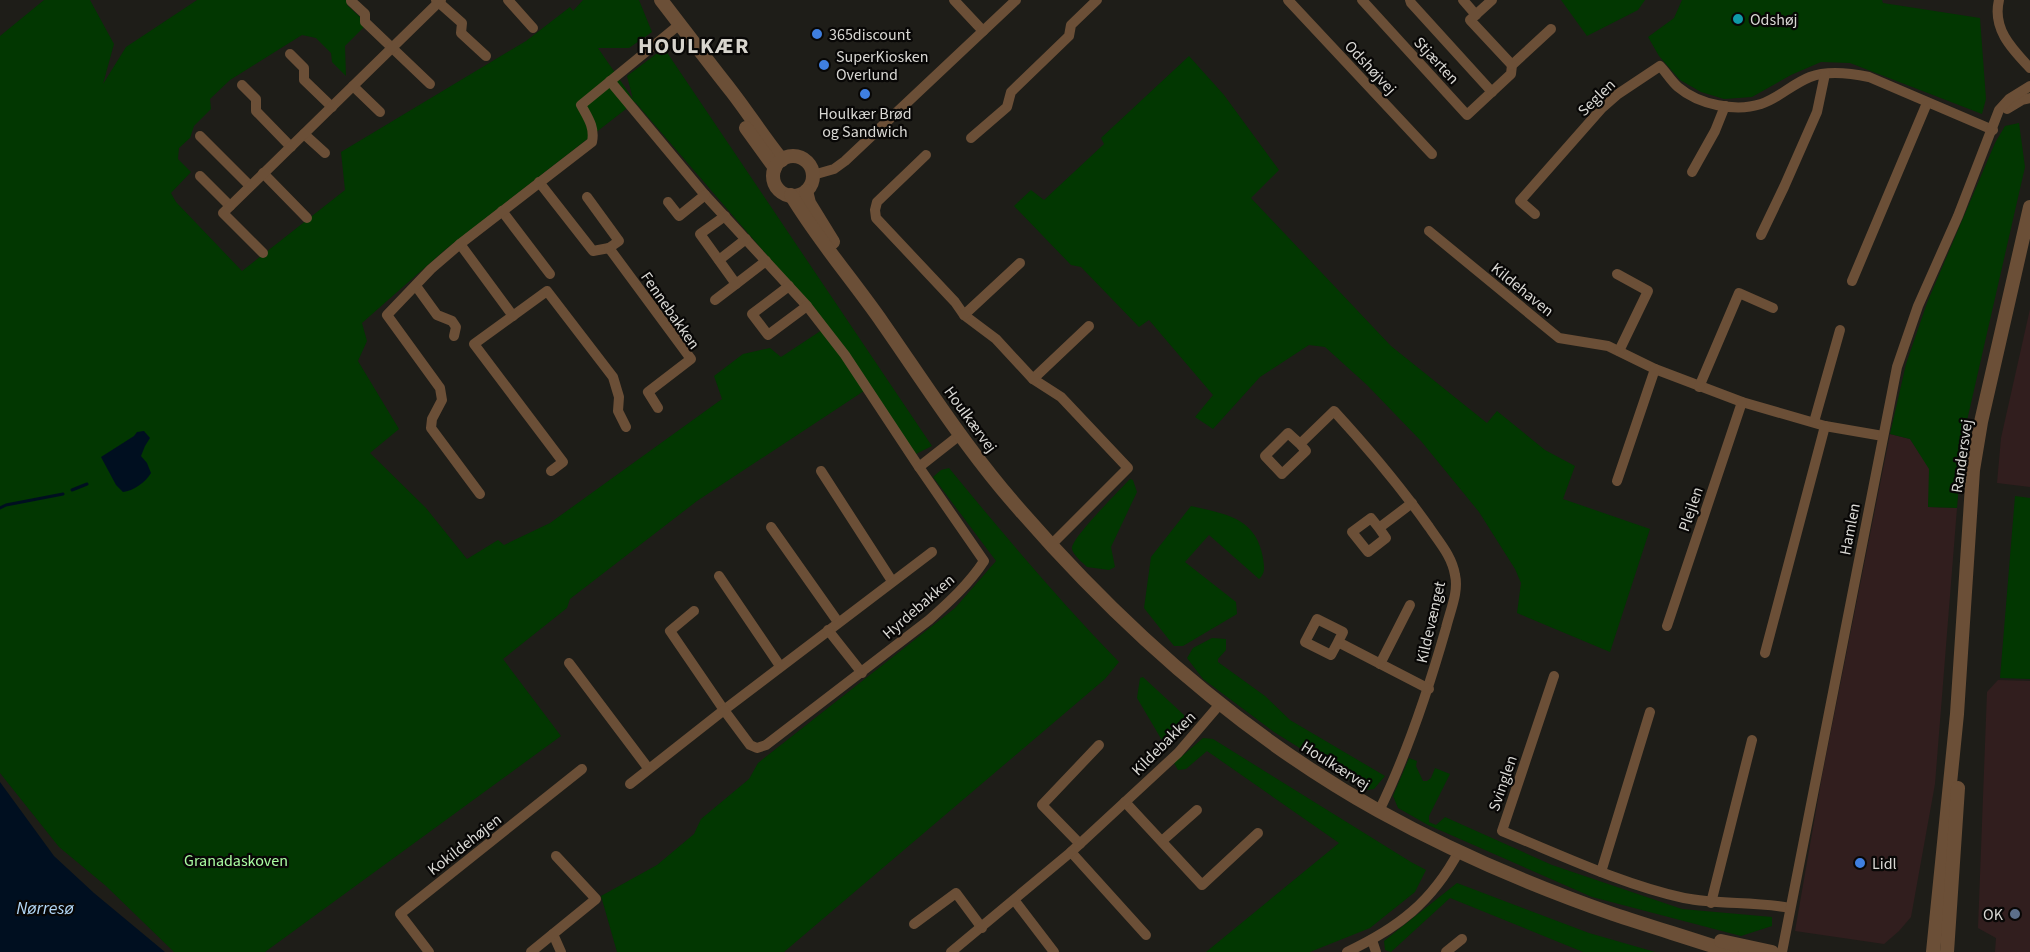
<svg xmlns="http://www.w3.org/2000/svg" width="2030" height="952" viewBox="0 0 2030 952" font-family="'Source Sans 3',sans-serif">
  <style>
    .commercial { fill: #311e1e }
    .green { fill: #023701; fill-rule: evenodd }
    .water { fill: #000f20 }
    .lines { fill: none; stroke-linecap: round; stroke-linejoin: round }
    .stream { stroke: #000f20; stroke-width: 3 }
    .minor { stroke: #6b4f37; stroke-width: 10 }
    .tertiary { stroke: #6b4f37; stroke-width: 14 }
    .culture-dot { fill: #0f9aa8; stroke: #080706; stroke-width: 2 }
    .shop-dot { fill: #3f7fe0; stroke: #080706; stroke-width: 2 }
    .service-dot { fill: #5c6f8a; stroke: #080706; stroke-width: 2 }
    .labels { text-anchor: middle; stroke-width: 4.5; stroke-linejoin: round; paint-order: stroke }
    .poi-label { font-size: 16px; fill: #d9d8d4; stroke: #080706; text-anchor: start }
    .street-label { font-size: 16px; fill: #d9d8d4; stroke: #080706 }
    .park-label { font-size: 16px; fill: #aafda2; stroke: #080706 }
    .water-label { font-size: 18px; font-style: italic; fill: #b3d8f7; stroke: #080706 }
    .district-label { font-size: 22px; font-weight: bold; letter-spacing: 1.5px; fill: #d7d4cd; stroke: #080706 }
  </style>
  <rect width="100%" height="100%" fill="#1e1d18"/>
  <g class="commercial">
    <path d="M2030 309V487L1997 483 2001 438Z"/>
    <path d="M1890 434 1910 439 1930 469 1929 507 1957 508 1935 784 1911 917 1899 931 1884 944 1795 931 1822 776Z"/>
    <path d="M1998 680 2030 681V952H1995L1996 938 1978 928 1987 692Z"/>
  </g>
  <g class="green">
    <path d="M44 0H90L114 44 103 84 126 47 197 0H347V5L362 19 364 27 345 46 346 76 332 62 331 53 316 38 302 35 230 80 210 99 211 109 194 126 190 138 179 148 178 159 191 172 171 193 176 202 242 271 345 190 341 152 526 41 570 7 573 11 583 0H639L652 32 629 48H598L633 99 627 76 664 48 932 446 916 454 870 387 697 501 570 599 567 608 503 659 561 736 265 952H174L106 886 59 847 0 773V36ZM635 102 828 326 781 357 770 348 743 354 714 376 722 399 550 523 504 545 498 540 467 559 426 508 370 453 399 429 358 361 367 341 362 323 446 249Z"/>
    <path d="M1561 0H1645L1638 10 1587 36Z"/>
    <path d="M1682 0H1882L1883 3 1980 18 1986 99 1982 114 1850 63 1821 62 1791 75 1752 97 1724 99 1701 92 1680 80 1659 56 1648 37 1674 18Z"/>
    <path d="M1189 56 1224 95 1279 170 1251 198 1391 346 1487 423 1497 411 1545 450 1575 466 1563 499 1650 529 1610 652 1517 613 1521 583 1515 569 1479 512 1421 441 1367 385 1325 347 1309 345 1260 377 1213 429 1195 417 1213 395 1149 320 1139 327 1081 267 1071 265 1014 206 1031 190 1044 200 1104 144 1101 138Z"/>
    <path d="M2019 123 2025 167 1963 438 1957 508 1928 507 1929 469 1910 439 1890 434 1906 364 1927 303 1995 143 2005 126Z"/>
    <path d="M949 468C1004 535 1059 600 1119 662L1105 679 784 952H617L601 896 657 865 694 834 701 819 749 779 758 763 955 608 996 561 933 477 941 470Z"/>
    <path d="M1130 479 1133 480 1137 492 1111 547 1115 567 1109 570 1087 567C1083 563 1073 555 1072 549 1070 539 1121 489 1130 479Z"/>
    <path d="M2015 496 2030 498V679L2000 678Z"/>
    <path d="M1191 506C1225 514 1256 517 1263 558 1264 567 1266 572 1259 579L1209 535 1185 562 1236 602 1237 614 1183 646H1174L1144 608 1151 557Z"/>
    <path d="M1212 638 1226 639V650L1218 659V662L1265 696 1290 720 1385 776 1374 789 1367 790 1274 732 1203 679 1187 658 1193 648Z"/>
    <path d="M1143 677 1184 715V722L1172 738 1163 742 1137 698 1140 678Z"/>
    <path d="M1203 738 1213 739 1411 862 1426 870 1415 892 1370 928 1310 952H1206L1339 843 1207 751 1186 769 1178 770 1174 763Z"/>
    <path d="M1409 758 1417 761 1416 766 1423 781H1427L1431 778 1435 768 1450 774 1429 816V822L1436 825 1445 817 1552 865 1682 909 1772 917V926L1741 936 1592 897 1428 825 1398 808 1393 796Z"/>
    <path d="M1457 883 1589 933 1655 952H1583L1450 898 1391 952 1385 950 1384 941Z"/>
  </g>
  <g class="water">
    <path d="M144 431 150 438 145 446 141 456 147 463 151 473C146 482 133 491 123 492L116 485 101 457 134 436 137 432Z"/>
    <path d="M0 782 54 856 94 893 165 952H0Z"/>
  </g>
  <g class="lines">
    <g class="stream">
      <path d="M72 490 87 484"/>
      <path d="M0 508 6 505 63 494"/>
    </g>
    <g class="minor">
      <path d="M436 0 462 23 461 33 486 56"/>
      <path d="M508 0 533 28"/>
      <path d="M954 0 983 31"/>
      <path d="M1288 0 1432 154"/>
      <path d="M1362 0 1467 115 1511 74 1512 65 1551 29"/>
      <path d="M1410 0 1411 3 1492 92"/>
      <path d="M1463 0 1476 15"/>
      <path d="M1492 0 1470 20 1512 65"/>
      <path d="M1999 0C1992 29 2012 49 2030 68"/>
      <path d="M351 1 365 14V22L430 84"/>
      <path d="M290 54 304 68V80L332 107"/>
      <path d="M610 81 705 195 807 306 845 355 919 467"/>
      <path d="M242 85 256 99V111L291 147"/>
      <path d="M353 86 380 112"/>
      <path d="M2007 109 2022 100 2030 98"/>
      <path d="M304 134 325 153"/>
      <path d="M200 136 250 186"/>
      <path d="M971 138 1007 107 1011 92 1069 36 1071 25 1097 0"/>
      <path d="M926 155 877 202 875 210 876 218 955 302 964 315 996 339 1033 379 1061 397 1128 468 1052 544"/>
      <path d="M1692 172 1715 131 1725 106"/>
      <path d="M263 173 307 218"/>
      <path d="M813 175 834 169 845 161 1016 0"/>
      <path d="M200 176 230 206"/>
      <path d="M539 182 593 251 609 248 691 359 648 392 658 408"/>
      <path d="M587 197 619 241 609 248"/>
      <path d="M668 202 679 216 705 195"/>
      <path d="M502 211 550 274"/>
      <path d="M1535 214 1520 201 1602 108 1618 94 1660 66C1666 72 1671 81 1678 87 1699 105 1736 112 1761 104 1779 98 1792 84 1810 77 1828 70 1850 73 1869 77L1993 130"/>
      <path d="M725 216 700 234 736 284 766 261"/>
      <path d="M1429 231 1559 338 1608 346 1655 369 1742 402 1825 426 1883 436"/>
      <path d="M1761 235 1784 187 1817 112 1825 74"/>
      <path d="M460 244 513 316"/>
      <path d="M263 253 223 213 441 0"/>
      <path d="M719 260 746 239"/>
      <path d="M1617 274 1648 291 1619 351"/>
      <path d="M1852 281 1927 103"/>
      <path d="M416 286 437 315 452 321 456 327 454 336"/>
      <path d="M789 286 752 314 768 335 807 306"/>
      <path d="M715 300 736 284"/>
      <path d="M964 315 1020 263"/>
      <path d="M1033 379 1089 326"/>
      <path d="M1699 387 1739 293 1773 308"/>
      <path d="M1814 422 1840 330"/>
      <path d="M1300 444 1288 433 1265 456 1282 474 1306 451 1300 444 1334 411C1368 448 1400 486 1429 527 1439 542 1452 556 1455 575 1459 592 1450 611 1446 628 1428 691 1408 752 1379 811"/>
      <path d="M551 471 563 462 474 344 547 291 613 377 619 397 618 411 626 427"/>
      <path d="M821 471 892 581"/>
      <path d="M1617 481 1655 369"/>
      <path d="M480 494 431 428 432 419 442 400 440 388 387 315 431 269 460 244 592 142C595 127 588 118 581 105L680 24"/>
      <path d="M771 527 838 622"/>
      <path d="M1379 528 1386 538 1368 552 1352 532 1371 518 1379 528 1412 503"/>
      <path d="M719 576 780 666"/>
      <path d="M694 611 670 631 724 710 932 552"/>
      <path d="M1667 626 1742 402"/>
      <path d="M828 630 862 673"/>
      <path d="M1338 642 1331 655 1305 642 1317 619 1343 632 1338 642 1429 689"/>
      <path d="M1765 653 1825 426"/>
      <path d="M569 663 648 768"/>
      <path d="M1380 664 1410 605"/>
      <path d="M1554 676 1502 831C1561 855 1621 884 1684 898 1719 905 1755 901 1790 908"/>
      <path d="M630 784 724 710 750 745 757 748 766 745 929 620C949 602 969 584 984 561L919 467 961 434"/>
      <path d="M1125 802 1202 885 1258 833"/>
      <path d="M1162 841 1197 810"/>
      <path d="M1080 844 1042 805 1099 745"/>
      <path d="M1071 852 1146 935"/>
      <path d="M1601 872 1650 712"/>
      <path d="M1015 901 1054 952"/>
      <path d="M1711 903 1752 740"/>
      <path d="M914 924 956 893 982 928"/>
      <path d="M553 934 561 952"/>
      <path d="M1372 940 1376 952"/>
      <path d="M429 952 400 914 582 769"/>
      <path d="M531 952 596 899 556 856"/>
      <path d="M951 952 1071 852 1178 753 1220 704"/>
      <path d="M1347 952C1398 928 1432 902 1459 851"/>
      <path d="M1446 952 1462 939"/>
      <path d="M1782 952 1897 367 1918 306 1958 216 1999 110 2009 99 2030 86"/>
    </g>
    <g class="tertiary">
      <path d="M661 0C685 31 708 62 732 92 749 114 764 138 782 160"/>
      <path d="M746 128 775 168"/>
      <circle cx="793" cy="176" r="20"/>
      <path d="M806 191 809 203 833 242"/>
      <path d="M791 195C818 240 852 279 882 322 921 378 958 436 1002 489 1109 616 1234 730 1379 811 1453 852 1533 886 1613 914 1652 927 1692 939 1731 952"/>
      <path d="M1721 941 1772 952"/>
      <path d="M1933 952 1957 714 1973 470 1981 422 2030 207"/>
      <path d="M1947 952 1958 788"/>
    </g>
  </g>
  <circle class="culture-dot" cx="1738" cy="19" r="6"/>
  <g class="shop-dot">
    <circle cx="817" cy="34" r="6"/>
    <circle cx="824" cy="65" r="6"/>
    <circle cx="865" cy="94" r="6"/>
    <circle cx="1860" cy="863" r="6"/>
  </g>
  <circle class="service-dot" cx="2015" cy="914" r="6"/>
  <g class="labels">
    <g class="poi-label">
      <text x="1750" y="25">Odshøj</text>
      <text x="829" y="40">365discount</text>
      <text x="836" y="62">SuperKiosken<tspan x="836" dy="18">Overlund</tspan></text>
      <text x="865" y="119" text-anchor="middle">Houlkær Brød<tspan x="865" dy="18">og Sandwich</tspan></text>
      <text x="1872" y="869">Lidl</text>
      <text x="2003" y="920" text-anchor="end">OK</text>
    </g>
    <g class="street-label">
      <text transform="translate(1437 60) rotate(47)" y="6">Stjærten</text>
      <text transform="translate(1371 67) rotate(47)" y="6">Odshøjvej</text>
      <text transform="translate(1596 97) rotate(-44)" y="6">Seglen</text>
      <text transform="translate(1523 289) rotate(39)" y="6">Kildehaven</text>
      <text transform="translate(671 310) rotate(55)" y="6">Fennebakken</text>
      <text transform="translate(971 419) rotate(54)" y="6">Houlkærvej</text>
      <text transform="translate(1961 456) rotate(-82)" y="6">Randersvej</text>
      <text transform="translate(1690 509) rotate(-71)" y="6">Plejlen</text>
      <text transform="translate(1849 529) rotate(-79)" y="6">Hamlen</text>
      <text transform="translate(918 606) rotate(-41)" y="6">Hyrdebakken</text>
      <text transform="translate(1430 622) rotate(-77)" y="6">Kildevænget</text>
      <text transform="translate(1163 743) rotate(-45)" y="6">Kildebakken</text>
      <text transform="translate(1336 765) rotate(32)" y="6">Houlkærvej</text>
      <text transform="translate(1502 783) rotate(-71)" y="6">Svinglen</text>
      <text transform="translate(464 844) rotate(-38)" y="6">Kokildehøjen</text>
    </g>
    <g class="park-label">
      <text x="236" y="866">Granadaskoven</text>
    </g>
    <g class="water-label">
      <text x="45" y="914">Nørresø</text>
    </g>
    <g class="district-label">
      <text x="694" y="53">HOULKÆR</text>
    </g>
  </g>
</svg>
